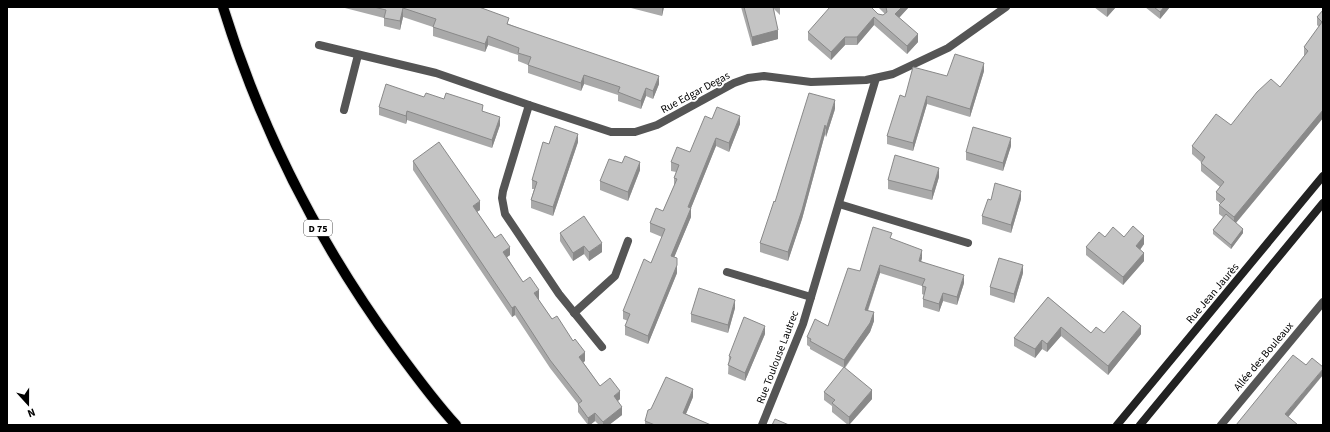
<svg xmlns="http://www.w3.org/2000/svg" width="1330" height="432" viewBox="0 0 1330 432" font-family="'Source Sans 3',sans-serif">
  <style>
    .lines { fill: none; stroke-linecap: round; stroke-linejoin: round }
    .primary-casing { stroke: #dbdbdb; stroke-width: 12 }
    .street { stroke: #555; stroke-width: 8 }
    .secondary { stroke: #222; stroke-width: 8 }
    .primary { stroke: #000; stroke-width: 10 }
    .wall { fill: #a9a9a9 }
    .shaded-wall { fill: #898989 }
    .building { fill: #c4c4c4; stroke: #898989 }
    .labels { text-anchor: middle; stroke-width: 4; stroke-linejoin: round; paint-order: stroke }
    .shield { fill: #fff; stroke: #4c4c4c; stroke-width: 1 }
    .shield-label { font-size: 10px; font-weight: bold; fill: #000 }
    .street-label { font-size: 11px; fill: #000; stroke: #fff }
  </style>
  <rect width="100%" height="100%" fill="#fff"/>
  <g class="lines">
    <g class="primary-casing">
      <path id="primary" d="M223 7C261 130 320 245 396 349 415 375 434 401 456 425"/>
    </g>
    <g class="street">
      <path d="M319 45 436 73 529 105"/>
      <path d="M344 110 358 55"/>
      <path d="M839 204 968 243"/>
      <path d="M727 272 811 297"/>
      <path d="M574 313 615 276 628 241"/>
      <path d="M602 347 559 294 505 214 502 198 503 191 529 105 611 132H635L657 125 734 83 748 78 764 76 811 82 866 80 893 74 948 48 1006 7"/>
      <path d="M762 425 803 324 876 78"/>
      <path d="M1221 425 1323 302"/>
    </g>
    <g class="secondary">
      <path d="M1117 425 1323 176"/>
      <path d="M1140 425 1323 203"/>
    </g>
    <use href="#primary" class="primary"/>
  </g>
  <g class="wall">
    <path d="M341 7H479L509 24 659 84 653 99 646 96 641 109 618 101V95L584 84 581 91 528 73V65L518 61V55L488 45 485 52 433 36V27L403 17 400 30 384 26V18Z"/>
    <path d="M631 7H664L662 16 631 8Z"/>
    <path d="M741 7H780V15L774 9 778 39 752 46Z"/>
    <path d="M878 7H909L899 18 918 42 907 54 874 25 857 45H845L831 60 808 40V32L878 14 883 15 885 14Z"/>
    <path d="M1094 7H1116L1107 17Z"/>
    <path d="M1145 7H1170L1160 19Z"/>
    <path d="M1323 10V118L1236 223 1243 233 1231 249 1213 234V230L1223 217 1219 214V205L1221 204 1216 200V192L1220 187 1201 171V162L1192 154V146L1231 125 1280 87 1304 56V47L1319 27 1317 25V17Z"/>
    <path d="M984 71 970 117 927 104 913 151 887 144V136L905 97 947 76Z"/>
    <path d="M424 97 483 111 500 125 492 148 407 120 406 124 379 115V107Z"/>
    <path d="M835 109 826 137 825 134 802 219 788 261 760 252V243L775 202Z"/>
    <path d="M712 119 740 124 729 152 716 146 691 208V217L674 257 677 273 648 344 625 335V326L628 321 623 319V311L651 263 662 237 650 232V223L663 211 674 186V178L676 172 671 171V162L690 152Z"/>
    <path d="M578 142 553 216 531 208V200L534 189H532V180L549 144Z"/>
    <path d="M1011 146 1003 171 966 160V152Z"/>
    <path d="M413 161 480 210 477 212 495 238 510 255 507 257 523 282 539 299H538L552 319 585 361 583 362 600 386 620 399 618 401 622 415 609 425H599L595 421 590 425H588L578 412V404L550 368 515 315 512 317 413 170Z"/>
    <path d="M622 163 640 170 628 201 600 190V181Z"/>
    <path d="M939 177 932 200 888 189V180Z"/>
    <path d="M1021 199 1011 233 982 224V216L991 200Z"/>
    <path d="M560 233 602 252 589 261 584 254 573 261 560 241Z"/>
    <path d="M1105 237H1124L1144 244 1140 250 1144 261 1123 285 1086 255V247Z"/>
    <path d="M892 239 922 258 921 261 964 283 957 305 943 301 939 312 923 307V299L924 295 922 294V286L880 273 868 311 874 321 870 332 845 368 872 399 849 425H848L832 412V406L824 400V392L844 368 810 349V347L807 345V337L828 326 860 271Z"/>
    <path d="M1023 273 1014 303 990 295V287Z"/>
    <path d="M1048 297 1091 333 1141 334 1108 375 1061 336 1047 352 1042 349 1035 358 1014 346V338Z"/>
    <path d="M735 308 728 333 691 322V314Z"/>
    <path d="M765 334 745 381 728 374 729 356Z"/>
    <path d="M693 397 686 414 711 425H645V421L651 409Z"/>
  </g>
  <g class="shaded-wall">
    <path d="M662 7H664L662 16Z"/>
    <path d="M902 7H909L895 22V14Z"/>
    <path d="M1108 7H1116L1107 17V9Z"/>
    <path d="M1164 7H1170L1160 19V12Z"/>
    <path d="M403 8V17L400 30V21Z"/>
    <path d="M874 17V25L857 45V37Z"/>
    <path d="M778 30V39L752 46V37Z"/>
    <path d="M918 34V42L907 54V46Z"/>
    <path d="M488 36V45L485 52V44Z"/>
    <path d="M845 37V45L831 60V52Z"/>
    <path d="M984 63V71L970 117V109Z"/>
    <path d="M584 75V84L581 91V83Z"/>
    <path d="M659 76V84L653 99V91Z"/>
    <path d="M646 88V96L641 109V101Z"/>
    <path d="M927 96V104L913 151V143Z"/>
    <path d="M835 100V109L826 137V129Z"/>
    <path d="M1323 110V118L1234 225V217Z"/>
    <path d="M407 111V120L406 124V116Z"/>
    <path d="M740 116V124L729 152V143Z"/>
    <path d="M500 117V125L492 148V140Z"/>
    <path d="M825 125V134L802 219 788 261V252Z"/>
    <path d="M578 134V142L553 216V207Z"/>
    <path d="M716 138V146L691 208V217L671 265V256L688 207Z"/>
    <path d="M1011 138V146L1003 171V163Z"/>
    <path d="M640 162V170L628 201V192Z"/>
    <path d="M939 168V177L932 200V191Z"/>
    <path d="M1021 191V199L1011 233V225Z"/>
    <path d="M480 201V210L473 214V206Z"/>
    <path d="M1243 229V233L1231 249V245Z"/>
    <path d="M1144 236V244L1136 255V246Z"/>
    <path d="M602 243V252L589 261V252Z"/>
    <path d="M584 246V254L573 261V253Z"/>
    <path d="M510 247V255L503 260V252Z"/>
    <path d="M922 250V258L919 269V261Z"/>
    <path d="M1144 253V261L1123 285V277Z"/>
    <path d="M677 265V273L648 344V336Z"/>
    <path d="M880 265V273L865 318V310Z"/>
    <path d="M1023 265V273L1014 303V294Z"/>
    <path d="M964 275V283L957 305V297Z"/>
    <path d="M539 290V299L534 302V293Z"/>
    <path d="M943 293V301L939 312V304Z"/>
    <path d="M735 300V308L728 333V325Z"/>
    <path d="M515 306V315L512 317V308Z"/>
    <path d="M874 312V321L870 332 844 368V360Z"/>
    <path d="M765 326V334L745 381V373Z"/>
    <path d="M1141 326V334L1108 375V366Z"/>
    <path d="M1061 327V336L1047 352V344Z"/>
    <path d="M1042 340V349L1035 358V349Z"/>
    <path d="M585 352V361L579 366V357Z"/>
    <path d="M1323 369V375L1285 421V414Z"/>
    <path d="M693 389V397L683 421V413Z"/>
    <path d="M872 390V399L849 425V417Z"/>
    <path d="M620 391V399L614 404V396Z"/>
    <path d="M622 407V415L609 425H603V422Z"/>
    <path d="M595 413V421L590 425H588V418Z"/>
  </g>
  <g class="building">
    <path d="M374 7H479L509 18 507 24 659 76 653 91 646 88 641 101 618 92 620 87 584 75 581 83 528 65 531 57 518 53 519 48 488 36 485 44 433 27 436 19 403 8 400 21 384 18 386 10Z"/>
    <path d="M744 7H773L778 30 752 37Z"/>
    <path d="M830 7H871L878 14 883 15 887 12 886 7H902L895 14 918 34 907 46 874 17 857 37H845L831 52 808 32Z"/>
    <path d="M1154 7H1164L1160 12Z"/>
    <path d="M1323 10V110L1234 217 1219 205 1225 199 1216 192 1224 182 1201 163 1205 157 1192 146 1216 114 1231 125 1257 92 1271 79 1280 87 1308 51 1304 47 1322 22 1317 17Z"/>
    <path d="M955 54 984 63 970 109 927 96 913 143 887 136 900 95 905 97 913 67 947 76Z"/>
    <path d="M386 84 424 97 426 93 444 99 446 93 483 105 482 111 500 117 492 140 407 111 406 116 379 107Z"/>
    <path d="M809 93 835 100 826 129 825 125 802 210 788 252 760 243 774 201 775 202Z"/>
    <path d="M717 107 740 116 729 143 716 138 688 207 691 208 671 256 677 258V265L648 336 625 326 630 314 623 311 644 259 651 263 665 229 650 223 656 208 663 211 677 179 674 178 679 165 671 162 677 147 690 152 705 116 712 119Z"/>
    <path d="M555 126 578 134 553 207 531 200 537 182 532 180 543 142 549 144Z"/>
    <path d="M973 127 1011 138 1003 163 966 152Z"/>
    <path d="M439 142 480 201 473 206 495 238 501 234 510 247 503 252 523 282 530 277 539 290 534 293 552 319 557 316 573 341 575 339 585 352 579 357 600 386 610 378 620 391 614 396 622 407 603 422 595 413 588 418 578 404 582 401 550 360 515 306 512 308 413 161Z"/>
    <path d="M895 155 939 168 932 191 888 180Z"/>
    <path d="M625 156 640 162 628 192 600 181 609 159 622 163Z"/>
    <path d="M995 183 1021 191 1011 225 982 216 988 199 991 200Z"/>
    <path d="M1226 214 1243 229 1231 245 1213 230Z"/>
    <path d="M584 216 602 243 589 252 584 246 573 253 560 233Z"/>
    <path d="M1133 226 1144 236 1136 246 1144 253 1123 277 1086 247 1099 232 1105 237 1113 227 1124 237Z"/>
    <path d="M873 227 892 233 890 238 922 250 919 261 964 275 957 297 943 293 939 304 923 299 926 287 922 286 925 279 880 265 865 310 874 312 870 323 844 360 810 341 811 339 807 337 815 319 828 326 848 268 860 271Z"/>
    <path d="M999 258 1023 265 1014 294 990 287Z"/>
    <path d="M699 288 735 300 728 325 691 314Z"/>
    <path d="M1048 297 1091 333 1096 327 1104 333 1123 311 1141 326 1108 366 1061 327 1047 344 1042 340 1035 349 1014 338Z"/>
    <path d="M744 317 765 326 745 373 728 365 731 357 729 356Z"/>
    <path d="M1293 355 1306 365 1312 358 1323 367V369L1285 414 1298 425H1236Z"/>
    <path d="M844 367 872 390 849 417 832 403 835 400 824 392Z"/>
    <path d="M666 377 693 389 683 413 711 425H655L645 421 648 410 651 409Z"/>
    <path d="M775 419 789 425H772Z"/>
  </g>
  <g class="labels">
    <rect class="shield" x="304" y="220" width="28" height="16" rx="3"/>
    <g class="shield-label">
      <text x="318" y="232">D 75</text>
    </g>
    <g class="street-label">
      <text transform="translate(695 92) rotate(-28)" y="4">Rue Edgar Degas</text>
      <text transform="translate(1212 293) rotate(-50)" y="4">Rue Jean Jaurès</text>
      <text transform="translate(1263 356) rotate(-50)" y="4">Allée des Bouleaux</text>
      <text transform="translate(777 357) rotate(-69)" y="4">Rue Toulouse Lautrec</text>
    </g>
  </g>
  <rect width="1330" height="432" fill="none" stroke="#000000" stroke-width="16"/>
  <g transform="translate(28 404) rotate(159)" stroke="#ffffff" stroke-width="3" paint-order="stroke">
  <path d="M0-3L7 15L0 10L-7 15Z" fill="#000000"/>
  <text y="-6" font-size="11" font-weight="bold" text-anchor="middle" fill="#000000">N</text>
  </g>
</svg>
